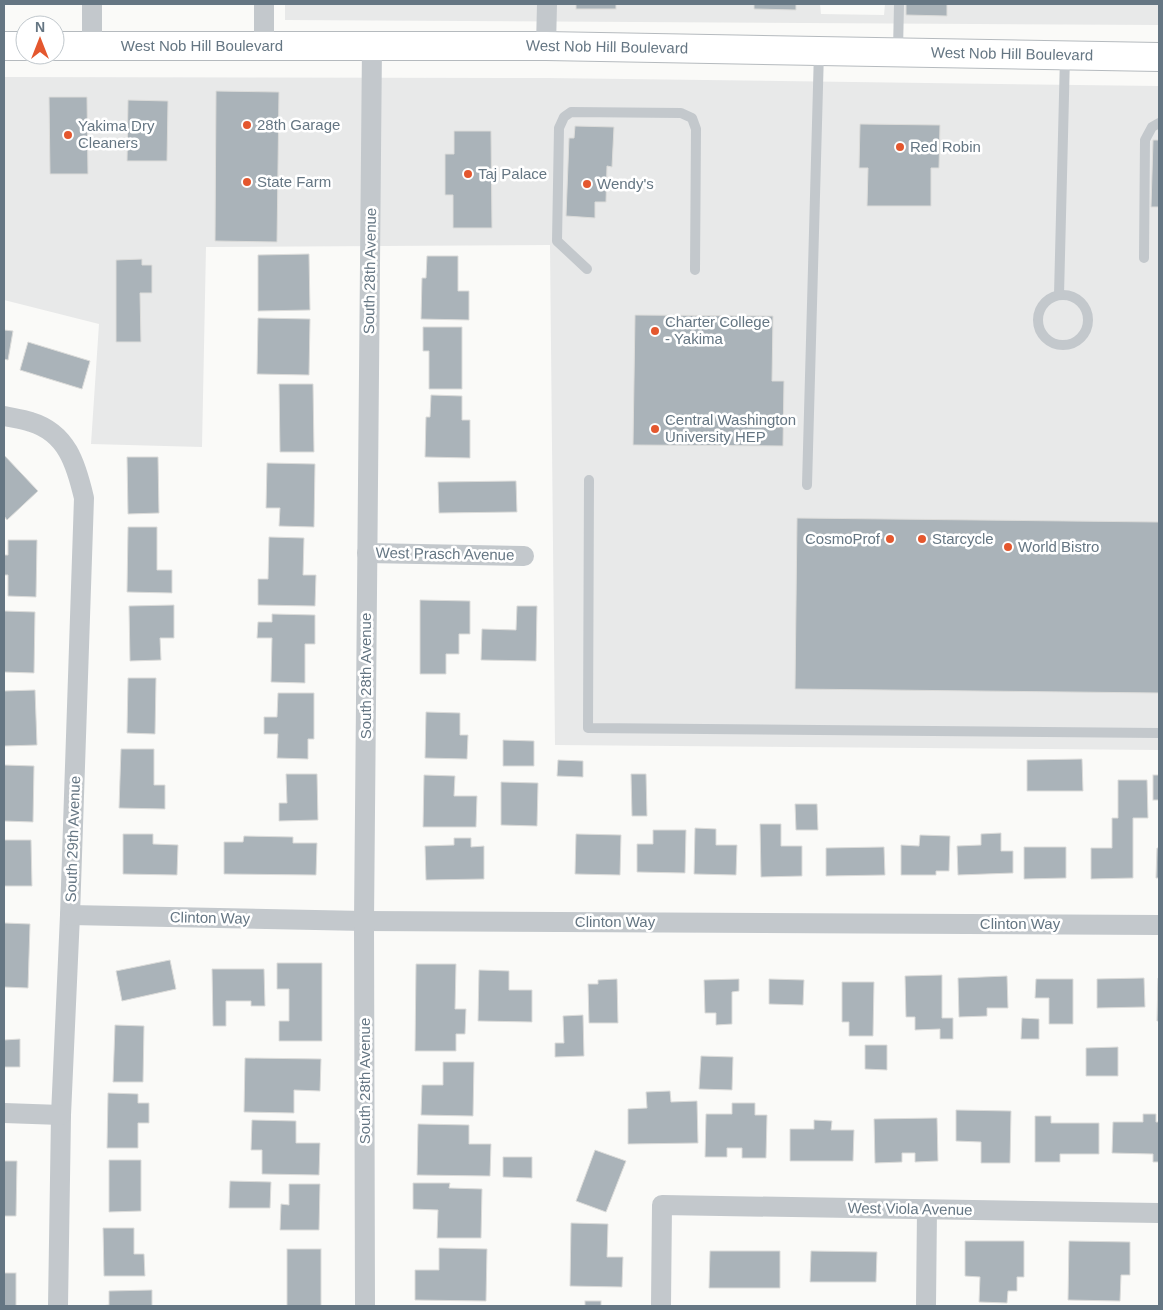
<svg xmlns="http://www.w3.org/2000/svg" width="1163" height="1310" viewBox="0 0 1163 1310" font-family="Helvetica,sans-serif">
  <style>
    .built { fill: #e8e9e9 }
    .building { fill: #aab3b9; stroke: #dcdcda }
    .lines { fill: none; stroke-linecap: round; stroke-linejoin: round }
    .primary-casing { stroke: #b5babe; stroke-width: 30 }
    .service { stroke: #c3c8cc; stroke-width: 10 }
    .minor { stroke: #c3c8cc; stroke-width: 20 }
    .primary { stroke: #fff; stroke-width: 28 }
    .poi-dot { fill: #e4572e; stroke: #fff; stroke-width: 2 }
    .labels { text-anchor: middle; stroke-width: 5; stroke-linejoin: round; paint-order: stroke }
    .street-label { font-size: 15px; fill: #657683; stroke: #fff }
    .poi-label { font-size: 15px; fill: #657683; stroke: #fff; text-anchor: start }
  </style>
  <rect width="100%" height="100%" fill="#fafaf8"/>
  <g class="built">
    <path d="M285 4H820L821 14 884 15 885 4H1159V25L285 20Z"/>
    <path d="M4 77 547 78 1159 86V750L555 745 550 245 206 247 202 447 91 444 99 324 4 300Z"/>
  </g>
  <g class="building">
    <rect x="576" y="4" width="40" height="5"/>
    <path d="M754 4H796V10L754 9Z"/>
    <path d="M906 4H947V16L906 15Z"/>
    <path d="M216 91 279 92 277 242 215 241Z"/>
    <path d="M49 97H87L88 174H50Z"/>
    <path d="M128 100 168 101 167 161H127Z"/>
    <path d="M860 124 940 125 939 168H931V206H867L868 168H859Z"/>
    <path d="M575 126 614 127 612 167 607 166 606 202H595V218L566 216 569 138H574Z"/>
    <path d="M454 131H491L492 228H453V195H445V154H454Z"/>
    <path d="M1153 140H1159V207H1151Z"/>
    <path d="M309 254 310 310 258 311V255Z"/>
    <path d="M427 256H458V291H469V320L421 319 422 278H426Z"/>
    <path d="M142 259V265H152V293H140L141 342H116V260Z"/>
    <path d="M635 315 773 316 772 381H784L783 446 633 445Z"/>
    <path d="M258 318 310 319 309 375 257 374Z"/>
    <path d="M423 327H462V389H429V351H423Z"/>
    <path d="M4 330 13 331 8 360 4 359Z"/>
    <path d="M28 342 90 361 82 389 20 370Z"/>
    <path d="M279 384H313L314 452H280Z"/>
    <path d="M431 395 462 396V420H470V458L425 457 426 417H430Z"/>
    <path d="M4 455 38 491 7 520 4 516Z"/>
    <path d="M127 457H158L159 513 128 514Z"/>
    <path d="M267 463 315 464 314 527 279 526 280 508H266Z"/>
    <path d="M516 481 517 512 439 513 438 482Z"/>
    <path d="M797 518 1159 522V693L795 689Z"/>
    <path d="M128 527H157V570H172V593L127 592Z"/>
    <path d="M269 537 304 538 303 575H316L315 606 258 605V579H268Z"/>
    <path d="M8 540H37L36 597 8 596V575H4V555H8Z"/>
    <path d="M420 600 470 601V634H459V654H446V674H420Z"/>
    <path d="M174 605V638H160L161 660 130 661 129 606Z"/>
    <path d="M517 606H537L536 661 481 660 482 629 516 630Z"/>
    <path d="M4 611 35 612 34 673 4 672Z"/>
    <path d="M272 614 315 615V644H305V683L271 682 272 638H257L258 622H272Z"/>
    <path d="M128 678H156L155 734 127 733Z"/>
    <path d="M35 690 37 745 4 746V691Z"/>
    <path d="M278 693H314V739H308V759L277 758 278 734H264V717H277Z"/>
    <path d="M426 712 460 713V735H468L467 759 425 758Z"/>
    <path d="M503 740 534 741V766H503Z"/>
    <path d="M121 749H154V785H165V809L119 808Z"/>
    <path d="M1082 759 1083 791H1027V760Z"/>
    <path d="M558 760 583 761V777L557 776Z"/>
    <path d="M4 765 34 766 33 822 4 821Z"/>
    <path d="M286 774H317L318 820 279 821V803H287Z"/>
    <path d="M631 774H646L647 816H632Z"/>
    <path d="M424 775 455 776 454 796H477L476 827H423Z"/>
    <rect x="1153" y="775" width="6" height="25"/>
    <path d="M1118 780H1147L1148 818H1133V878L1091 879V848H1112V818H1118Z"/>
    <path d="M501 782 538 783 537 826 501 825Z"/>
    <path d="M795 804H817L818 830H796Z"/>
    <path d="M760 824H781V846H802V876L761 877Z"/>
    <path d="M695 828 716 829V845H737L736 875 694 874Z"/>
    <path d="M653 830H686L685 873 637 872V844H653Z"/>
    <path d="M1001 833V851H1013V873L958 875 957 846 981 845V834Z"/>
    <path d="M123 834H153V844L178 845 177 875 123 874Z"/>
    <path d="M576 834 621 835 620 875 575 874Z"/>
    <path d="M920 835 950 836 949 871H936V875H901V845L919 846Z"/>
    <path d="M244 836 293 837V843H317L316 875 224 874V842H243Z"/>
    <path d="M454 838H471V847L484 846V879L426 880 425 846 454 845Z"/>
    <path d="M4 840H31L32 886H4Z"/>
    <path d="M884 847 885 875 826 876V848Z"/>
    <path d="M1024 847H1066V878L1024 879Z"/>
    <path d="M1157 848H1159V878H1156Z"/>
    <path d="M4 923 30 924 28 988 4 987Z"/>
    <path d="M170 960 176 989 122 1001 116 971Z"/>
    <path d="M277 963H322V1041H279V1021H289V989H277Z"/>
    <path d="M416 964H456L455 1009H466L465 1034H456V1051H415Z"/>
    <path d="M212 969H264L265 1006H251V1001H226V1026H213Z"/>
    <path d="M479 970 509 971V990H532V1022L478 1021Z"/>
    <path d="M942 975V1018H953V1039H940V1029L915 1030V1017H906L905 976Z"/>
    <path d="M1007 976 1008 1008H987V1016L959 1017 958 978Z"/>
    <path d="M1144 978 1145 1007 1097 1008V979Z"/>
    <path d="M1158 978H1159V1021H1157Z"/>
    <path d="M617 979 618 1023H589L588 984H598V980Z"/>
    <path d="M739 979V991L732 992V1024L716 1025V1013H705L704 980Z"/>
    <path d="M769 979 804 980 803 1005 769 1004Z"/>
    <path d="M1036 979H1073V1024H1049V998H1035Z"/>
    <path d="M842 982H874L873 1036H849V1022H842Z"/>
    <path d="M583 1015 584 1056 555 1057V1043H564L563 1016Z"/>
    <path d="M1022 1018 1039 1019V1039H1021Z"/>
    <path d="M115 1025 144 1026 143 1082H113Z"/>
    <path d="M20 1039V1067H4V1040Z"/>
    <path d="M865 1045H887V1070L865 1069Z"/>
    <path d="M1118 1047V1076H1086V1048Z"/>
    <path d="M701 1056 733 1057 732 1090 699 1089Z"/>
    <path d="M245 1058 321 1059 320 1091 294 1090V1113L244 1112Z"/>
    <path d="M443 1062H474L473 1116 421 1115 422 1085H443Z"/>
    <path d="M670 1091 671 1102 697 1101 698 1143 628 1144V1109L647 1108 646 1092Z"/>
    <path d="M108 1093 138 1094V1103H149V1123H138V1148H107Z"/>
    <path d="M732 1103H755V1115H767L766 1158H742V1148H727V1157H705L706 1114H732Z"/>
    <path d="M956 1110 1011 1111 1010 1163H981V1142L956 1141Z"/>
    <path d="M1143 1114H1156V1122H1159V1162H1153V1154L1112 1153 1113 1122H1143Z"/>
    <path d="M1035 1116H1051V1123H1099V1154H1060V1162H1035Z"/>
    <path d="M937 1118 938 1161 915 1162V1153H902V1162L875 1163 874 1119Z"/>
    <path d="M252 1120 296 1121V1143H320L319 1175 262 1174V1150H251Z"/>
    <path d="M814 1120 832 1121 831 1130H854L853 1161H790V1129H814Z"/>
    <path d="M418 1124 469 1125V1144H491L490 1176 417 1175Z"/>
    <path d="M595 1150 626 1161 606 1212 576 1201Z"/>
    <path d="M503 1157H532V1178L503 1177Z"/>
    <path d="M109 1160H141V1211L109 1212Z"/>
    <path d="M4 1161H17L16 1216H4Z"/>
    <path d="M230 1181 271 1182 270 1208H229Z"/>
    <path d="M413 1183H450L449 1188 482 1189 481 1238H437L438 1210 413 1209Z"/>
    <path d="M289 1184H320L319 1230H280L281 1204 289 1205Z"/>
    <path d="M571 1223 608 1224 607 1257H623L622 1287 570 1286Z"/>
    <path d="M103 1228H134V1254H144L145 1276H104Z"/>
    <path d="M965 1241H1024V1277H1017V1291H1008L1007 1303 979 1302 980 1277 965 1276Z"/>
    <path d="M1069 1241 1130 1242V1275H1121L1120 1301 1068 1300Z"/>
    <path d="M439 1248 487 1249 486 1301 415 1300V1270H439Z"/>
    <rect x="287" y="1249" width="34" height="57"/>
    <path d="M710 1251H780V1288H709Z"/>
    <path d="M811 1251 877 1252 876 1282H810Z"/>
    <rect x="4" y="1273" width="12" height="33"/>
    <path d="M152 1290V1306H101L109 1305V1291Z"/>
    <rect x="585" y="1301" width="16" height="5"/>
  </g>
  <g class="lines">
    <g class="primary-casing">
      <g id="primary">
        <path d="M4 46H25"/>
        <path d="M55 46H546L1159 57"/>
      </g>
    </g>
    <g class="service">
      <path d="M898 50 899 4"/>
      <path d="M1144 258 1145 140 1152 127 1159 123"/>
      <path d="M587 269 557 241 559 128 564 117 571 112 681 113 692 118 696 129 695 270"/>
      <circle cx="1063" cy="320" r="25"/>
      <path d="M1059 295 1065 56"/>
      <path d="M589 480 588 728 1159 733"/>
      <path d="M807 485 819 51"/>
    </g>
    <g class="minor">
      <path d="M92 4V46"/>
      <path d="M264 45V4"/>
      <path d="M546 46 547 4"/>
      <path d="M4 416C13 418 22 419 31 422 67 433 76 464 84 498L70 915 61 1115 58 1306"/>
      <path d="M367 553 524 556"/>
      <path d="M70 915 364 921 1159 925"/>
      <path d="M4 1113 61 1115"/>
      <path d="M365 1306 364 921 372 45"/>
      <path d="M661 1306 662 1205 1159 1213"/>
      <path d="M926 1306 927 1210"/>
    </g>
    <use href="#primary" class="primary"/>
  </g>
  <g class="poi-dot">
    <circle cx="247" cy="125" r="5"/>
    <circle cx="68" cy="135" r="5"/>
    <circle cx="900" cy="147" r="5"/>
    <circle cx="468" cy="174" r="5"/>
    <circle cx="247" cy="182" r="5"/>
    <circle cx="587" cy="184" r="5"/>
    <circle cx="655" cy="331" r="5"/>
    <circle cx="655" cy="429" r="5"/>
    <circle cx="890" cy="539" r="5"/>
    <circle cx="922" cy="539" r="5"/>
    <circle cx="1008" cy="547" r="5"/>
  </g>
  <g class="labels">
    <g class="street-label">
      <text x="202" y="51">West Nob Hill Boulevard</text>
      <text transform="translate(607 47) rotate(1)" y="5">West Nob Hill Boulevard</text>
      <text transform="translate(1012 54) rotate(1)" y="5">West Nob Hill Boulevard</text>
      <text transform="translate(370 271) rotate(-89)" y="5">South 28th Avenue</text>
      <text transform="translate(445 554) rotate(1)" y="5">West Prasch Avenue</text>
      <text transform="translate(366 676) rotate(-90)" y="5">South 28th Avenue</text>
      <text transform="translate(73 839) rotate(-88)" y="5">South 29th Avenue</text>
      <text transform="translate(210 918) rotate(1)" y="5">Clinton Way</text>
      <text x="615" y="927">Clinton Way</text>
      <text x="1020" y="929">Clinton Way</text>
      <text transform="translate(365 1081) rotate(-90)" y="5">South 28th Avenue</text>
      <text transform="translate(910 1209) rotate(1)" y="5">West Viola Avenue</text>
    </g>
    <g class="poi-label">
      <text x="257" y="130">28th Garage</text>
      <text x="78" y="131">Yakima Dry<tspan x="78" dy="17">Cleaners</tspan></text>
      <text x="910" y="152">Red Robin</text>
      <text x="478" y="179">Taj Palace</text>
      <text x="257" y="187">State Farm</text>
      <text x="597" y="189">Wendy's</text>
      <text x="665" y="327">Charter College<tspan x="665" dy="17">- Yakima</tspan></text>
      <text x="665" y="425">Central Washington<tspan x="665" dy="17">University HEP</tspan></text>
      <text x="880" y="544" text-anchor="end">CosmoProf</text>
      <text x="932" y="544">Starcycle</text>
      <text x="1018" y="552">World Bistro</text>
    </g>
  </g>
  <rect width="1163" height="1310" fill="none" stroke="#657683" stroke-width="10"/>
  <g transform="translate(40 40)"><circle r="24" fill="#ffffff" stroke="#c1c8cd"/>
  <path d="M0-4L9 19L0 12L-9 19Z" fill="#e4572e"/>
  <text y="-8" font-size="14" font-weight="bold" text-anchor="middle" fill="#657683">N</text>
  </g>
</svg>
